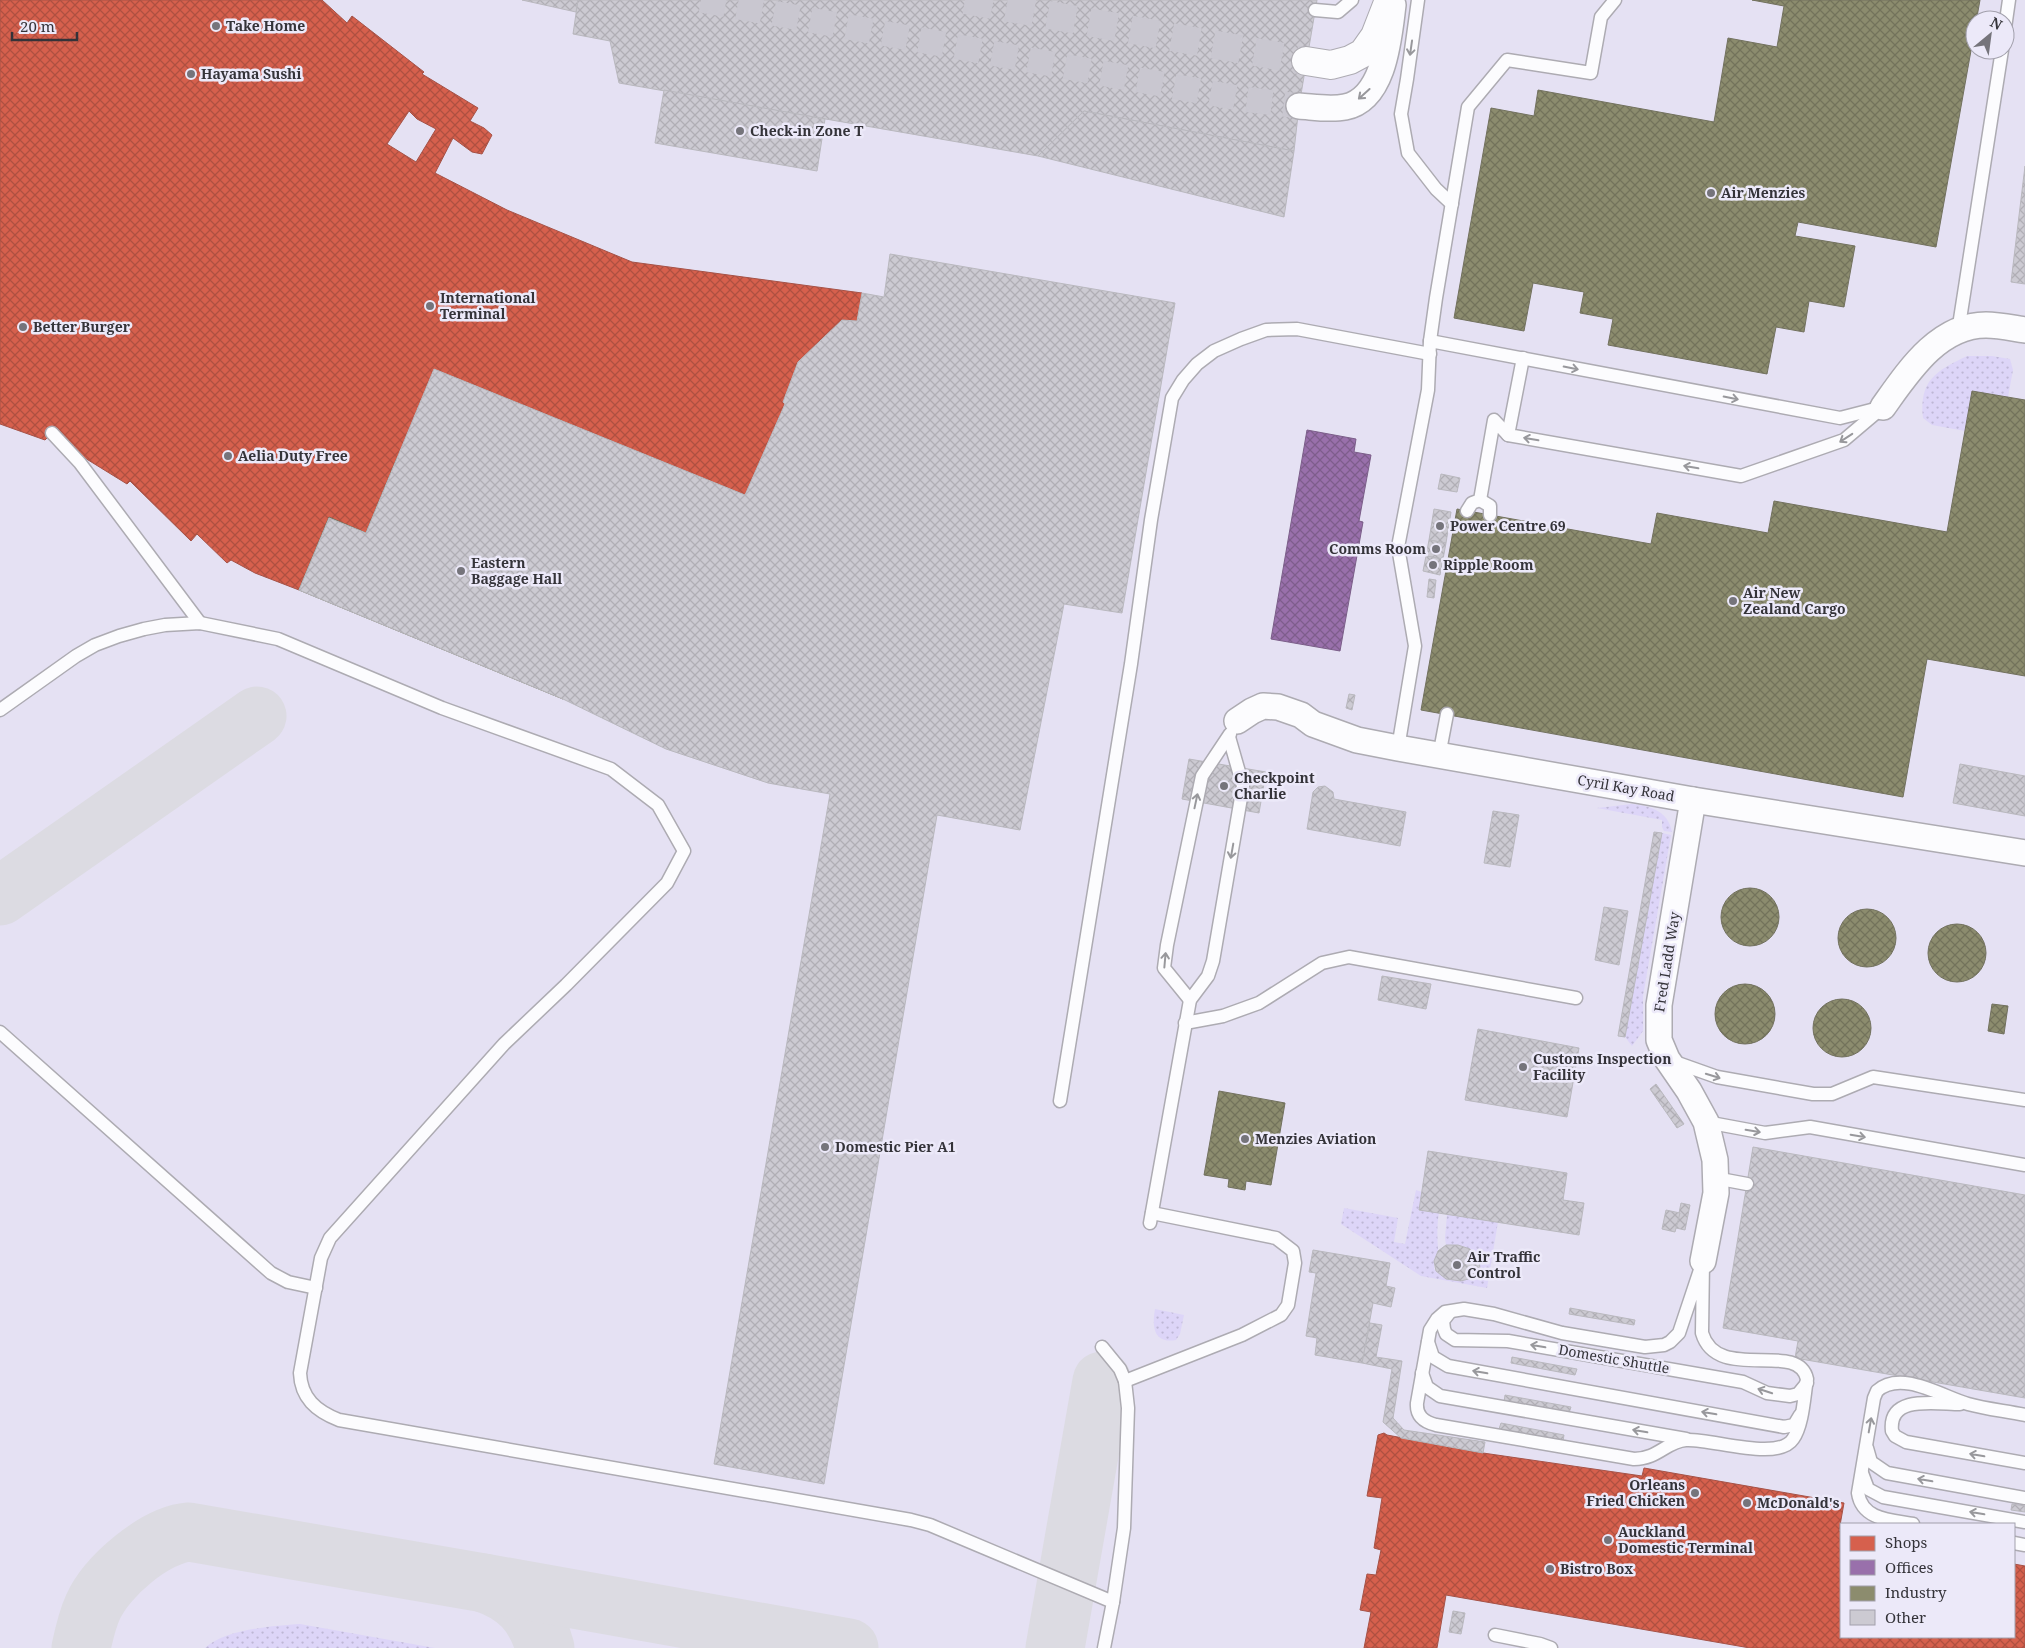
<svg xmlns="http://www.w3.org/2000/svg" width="2025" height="1648" viewBox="0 0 2025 1648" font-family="'Noto Serif',serif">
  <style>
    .built { fill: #e5e1f3; fill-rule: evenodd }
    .grass { fill: url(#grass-dots) }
    .shops { fill: url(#shops-cross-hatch); stroke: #a55247; fill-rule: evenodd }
    .offices { fill: url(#offices-cross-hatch); stroke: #7b5e89 }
    .industry { fill: url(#industry-cross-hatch); stroke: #72715e }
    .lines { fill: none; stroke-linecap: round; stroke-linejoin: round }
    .taxiway { stroke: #dcdbe2; stroke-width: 59 }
    .building { fill: url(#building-cross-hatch); stroke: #b9b8be }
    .street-tunnel { stroke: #c9c7d0; stroke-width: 25; stroke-dasharray: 25 12; stroke-linecap: butt }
    .secondary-tunnel { stroke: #c9c7d0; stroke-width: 28; stroke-dasharray: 28 14; stroke-linecap: butt }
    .lane-casing { stroke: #adabb2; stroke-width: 15 }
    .street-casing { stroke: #adabb2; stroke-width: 28 }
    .secondary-casing { stroke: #adabb2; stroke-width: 30 }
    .lane { stroke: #fcfcfe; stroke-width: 12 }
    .street { stroke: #fcfcfe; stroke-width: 25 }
    .secondary { stroke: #fcfcfe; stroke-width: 28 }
    .oneway { stroke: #98989c }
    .poi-dot { fill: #75747b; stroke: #ece9f9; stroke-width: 2 }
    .labels { text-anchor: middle; stroke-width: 5; stroke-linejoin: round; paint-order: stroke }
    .poi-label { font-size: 14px; font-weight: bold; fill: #343339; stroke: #ece9f9; text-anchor: start }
    .street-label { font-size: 14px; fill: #343339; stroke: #ece9f9 }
  </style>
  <defs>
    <pattern id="grass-dots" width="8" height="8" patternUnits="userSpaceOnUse" patternTransform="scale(1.25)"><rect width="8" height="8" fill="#ddd5f8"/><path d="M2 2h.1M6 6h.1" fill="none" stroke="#beb7d5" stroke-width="1.8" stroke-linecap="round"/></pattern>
    <pattern id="shops-cross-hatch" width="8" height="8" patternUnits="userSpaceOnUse" patternTransform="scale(1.25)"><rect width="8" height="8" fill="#d6604d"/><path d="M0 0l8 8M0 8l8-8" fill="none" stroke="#ae5041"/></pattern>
    <pattern id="offices-cross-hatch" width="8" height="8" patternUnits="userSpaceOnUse" patternTransform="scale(1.25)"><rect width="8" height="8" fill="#9970ab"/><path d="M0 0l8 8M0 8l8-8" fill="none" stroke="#7e5d8c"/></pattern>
    <pattern id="industry-cross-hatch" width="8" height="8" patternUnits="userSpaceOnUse" patternTransform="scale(1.25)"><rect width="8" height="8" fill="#8c8c6e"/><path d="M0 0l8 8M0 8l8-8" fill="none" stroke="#73735b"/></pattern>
    <pattern id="building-cross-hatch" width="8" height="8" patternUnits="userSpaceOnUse" patternTransform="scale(1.25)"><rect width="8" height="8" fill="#cccad2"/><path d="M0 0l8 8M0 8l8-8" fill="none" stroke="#b0aeb5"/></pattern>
  </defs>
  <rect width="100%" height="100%" fill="#eeecf6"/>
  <path class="built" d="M0 0H2025V1648H0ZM1975 20H2005V50H1975ZM1841 1524H2014V1637H1841Z"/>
  <g class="grass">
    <path d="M1967 356H1992L2010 359 2013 370 2008 397 1972 391 1965 431 1932 425 1923 418C1919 380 1936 371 1967 356Z"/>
    <path d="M1632 804C1651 806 1668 811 1672 832L1664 831 1662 827V820L1597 808Z"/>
    <path d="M1662 833 1671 835 1643 996V1031L1632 1046 1625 1037Z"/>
    <path d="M1416 1190 1422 1192 1419 1210 1439 1212C1437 1225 1437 1236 1438 1249 1438 1256 1434 1261 1434 1269 1444 1280 1458 1280 1472 1278L1480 1269C1479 1248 1464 1245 1446 1245L1445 1238 1447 1214 1498 1222 1487 1288 1421 1276 1341 1224 1344 1208 1398 1218 1394 1242 1405 1244Z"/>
    <path d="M1155 1309 1184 1315 1180 1334 1176 1340C1153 1344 1152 1326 1155 1309Z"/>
    <path d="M300 1624 435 1648H205C225 1629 273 1626 300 1624Z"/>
  </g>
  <g class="shops">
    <path d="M0 0H322L347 23 352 16 424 72 422 74 478 108 470 121 484 128 492 135 482 154 472 152 453 138 435 173 507 210 632 262 862 293 857 321 842 320 798 362 783 402 785 404 745 495 434 369 366 533 329 518 299 590 255 573 231 560 227 563 197 534 191 541 130 481 127 484 80 455 52 433 45 440 0 424ZM409 111 417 119 436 129 416 162 387 144Z"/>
    <path d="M1384 1433 1387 1435 1483 1453 1642 1476 1644 1468 1844 1503 1839 1531H1841V1637H2014V1564L2025 1566V1648H1750L1446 1595 1437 1648H1364L1371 1612 1360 1610 1367 1574 1376 1575 1381 1550 1374 1548 1382 1498 1367 1496 1378 1435Z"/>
  </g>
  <path class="offices" d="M1307 430 1356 439 1354 452 1371 455 1359 521 1363 522 1340 651 1271 639Z"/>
  <g class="industry">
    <path d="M1752 0H1980L1936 247 1798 222 1795 236 1855 246 1844 307 1809 301 1804 332 1776 327 1767 374 1608 345 1613 319 1580 313 1584 292 1533 283 1524 331 1454 318 1491 108 1534 116 1538 90 1714 122 1728 38 1777 47 1784 6Z"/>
    <path d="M1972 391 2025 400V676L1927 659 1903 797 1421 710 1457 509 1651 544 1657 513 1768 533 1774 501 1947 532Z"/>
    <path d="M397 458 624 553 563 699 299 590 329 517 366 533Z"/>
    <circle cx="1750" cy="917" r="29"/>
    <circle cx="1867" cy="938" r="29"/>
    <circle cx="1957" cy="953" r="29"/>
    <circle cx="1745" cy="1014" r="30"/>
    <circle cx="1842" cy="1028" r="29"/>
    <path d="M1992 1004 2008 1006 2004 1034 1988 1031Z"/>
    <path d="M1219 1091 1285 1103 1271 1185 1246 1181 1245 1190 1228 1187 1229 1179 1204 1175Z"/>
  </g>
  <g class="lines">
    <g class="taxiway">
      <path d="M0 896 257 716"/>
      <path d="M484 1583C517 1594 536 1614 545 1648"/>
      <path d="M81 1648C84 1634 87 1620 93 1607 107 1576 155 1535 189 1532L484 1583 849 1648"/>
      <path d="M1055 1648 1102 1381"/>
    </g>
  </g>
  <g class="building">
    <path d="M522 0H578L576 12Z"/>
    <path d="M578 0H1317L1299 106 1294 151 1084 111 1038 156 619 83 610 41 573 34Z"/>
    <path d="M664 90 825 119 817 171 655 143Z"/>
    <path d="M1084 111 1294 151 1284 217 1038 156Z"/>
    <path d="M2025 166V284L2011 282Z"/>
    <path d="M890 254 1175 303 1122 613 1064 604 1020 830 937 815 824 1484 714 1464 830 794 768 783 666 749 563 699 299 590 329 518 366 533 434 369 745 495 785 404 783 402 798 362 842 320 857 321 862 293 884 297Z"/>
    <path d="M1441 474 1460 478 1457 492 1438 489Z"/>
    <path d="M1434 509 1451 512 1446 543 1429 540Z"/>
    <path d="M1429 540 1446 543 1443 559 1426 556Z"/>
    <path d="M1426 556 1443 559 1440 575 1423 571Z"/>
    <path d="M1429 579 1436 580 1434 598 1427 597Z"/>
    <path d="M1349 694 1355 695 1352 710 1346 708Z"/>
    <path d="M1189 759 1266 772 1259 813 1182 799Z"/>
    <path d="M1960 764 2025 776V816L1953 803Z"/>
    <path d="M1325 786 1333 792 1334 799 1406 812 1400 846 1307 829 1313 792 1318 787Z"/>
    <path d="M1493 811 1519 815 1510 867 1484 863Z"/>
    <path d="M1654 832 1662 833 1625 1037 1618 1036Z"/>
    <path d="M1604 907 1628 911 1619 965 1595 960Z"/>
    <path d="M1382 976 1431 984 1426 1009 1378 1000Z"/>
    <path d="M1478 1029 1579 1048 1567 1117 1465 1100Z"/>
    <path d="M1656 1084 1684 1124 1677 1128 1650 1089Z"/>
    <path d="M1753 1147 2025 1195V1398L1795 1358 1798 1341 1723 1328Z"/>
    <path d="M1428 1151 1567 1173 1563 1200 1584 1203 1579 1235 1419 1210Z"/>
    <path d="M1681 1203 1690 1205 1685 1230 1676 1228Z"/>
    <path d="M1666 1210 1680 1213 1675 1232 1662 1229Z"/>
    <path d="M1446 1245H1458L1470 1249 1479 1259 1480 1269 1472 1278 1461 1281 1446 1279 1436 1271 1434 1261 1438 1251Z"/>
    <path d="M1313 1250 1390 1263 1386 1286 1395 1288 1391 1307 1373 1303 1362 1363 1315 1355 1317 1338 1306 1336 1316 1273 1309 1272Z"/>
    <path d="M1570 1308 1635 1320 1634 1325 1569 1314Z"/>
    <path d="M1370 1323 1382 1325 1376 1357 1402 1361 1393 1418 1404 1430 1485 1442 1483 1453 1401 1438 1383 1422 1392 1369 1362 1363Z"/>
    <path d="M1512 1357 1577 1369 1575 1375 1511 1363Z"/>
    <path d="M1505 1395 1571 1407 1569 1413 1504 1402Z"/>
    <path d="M1501 1423 1564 1435 1563 1441 1499 1429Z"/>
    <path d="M2012 1504 2025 1506V1512L2011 1510Z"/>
    <path d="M1453 1611 1465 1613 1461 1634 1449 1632Z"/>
  </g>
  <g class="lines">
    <path class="street-tunnel" d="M701 0 1243 99 1299 106"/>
    <path class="secondary-tunnel" d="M965 0 1306 61"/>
    <g class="lane-casing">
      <g id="lane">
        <path d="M1418 0 1407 79 1401 114 1408 153 1436 189 1452 204"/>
        <path d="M1315 10 1338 12 1352 0"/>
        <path d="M2005 28 2009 0"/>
        <path d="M1958 332 2002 50"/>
        <path d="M1430 341 1840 418 1879 408"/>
        <path d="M1523 358 1508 435 1741 476 1844 440 1883 407"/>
        <path d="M52 433 80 463 200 623"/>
        <path d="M1480 500 1490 506V515"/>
        <path d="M1467 511 1472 503 1480 500 1494 420 1508 435"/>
        <path d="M0 710 76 656 95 645 119 636 144 629 165 625 200 623 278 639 442 708 611 769 658 805 684 851 667 883 566 985 504 1044 330 1238 321 1258 300 1373C301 1398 316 1411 339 1420L911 1520 930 1525 1113 1602 1104 1648"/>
        <path d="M1398 748 1415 646 1398 547 1428 390 1430 341 1436 298 1468 107 1507 60 1591 73 1601 17 1615 0"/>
        <path d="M1439 756 1447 714"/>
        <path d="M1190 1000 1164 968 1167 945 1202 776 1230 734"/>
        <path d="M1185 1023 1223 1016 1259 1003 1322 963 1349 957 1576 998"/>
        <path d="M0 1032 271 1273 288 1282 316 1288"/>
        <path d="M1672 1061 1717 1077 1813 1094H1832L1873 1077 2025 1100"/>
        <path d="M1060 1101 1131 664 1151 520 1172 398 1183 380 1197 364 1214 351 1241 339 1266 330 1297 329 1430 354"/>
        <path d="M1706 1122 1765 1133 1810 1127 2025 1165"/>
        <path d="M1715 1178 1747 1184"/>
        <path d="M1150 1223 1190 1000 1208 976 1213 961 1243 786 1229 737"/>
        <path d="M1703 1261 1702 1333C1717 1384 1798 1339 1807 1379 1804 1396 1803 1425 1793 1439 1778 1462 1710 1438 1686 1440 1667 1441 1658 1459 1634 1459L1436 1425C1424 1422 1416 1416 1417 1403L1430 1330 1437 1319 1445 1312 1464 1309 1494 1314 1562 1333 1645 1347 1664 1345 1670 1342 1679 1333Z"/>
        <path d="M1450 1312 1443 1321 1444 1329 1446 1334 1455 1340 1508 1341 1743 1382 1767 1393 1790 1396 1798 1394 1807 1383"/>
        <path d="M1428 1342 1433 1357 1448 1366 1784 1427 1794 1425 1800 1415"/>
        <path d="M1102 1347 1120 1369 1125 1381 1128 1408 1124 1528 1113 1602"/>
        <path d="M1422 1373 1427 1387 1440 1396 1686 1439"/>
        <path d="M1125 1381 1242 1335 1281 1315 1288 1305 1295 1263 1293 1251 1276 1238 1152 1213"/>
        <path d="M1960 1404C1937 1404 1888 1394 1892 1431L1895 1436 1906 1442 2025 1463"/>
        <path d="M1867 1448 1871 1462 1887 1473 2025 1498"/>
        <path d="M1862 1473 1868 1489 1883 1497 2025 1522"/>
        <path d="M1913 1524C1891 1520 1862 1520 1858 1493L1874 1398 1877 1391C1901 1369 1943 1397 1968 1404 1986 1409 2006 1411 2025 1415"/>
        <path d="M2014 1543 2025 1545"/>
        <path d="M1495 1635 1540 1644 1551 1648"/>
      </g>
    </g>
    <g class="street-casing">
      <g id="street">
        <path d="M1299 106C1314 107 1330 110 1345 107 1385 99 1389 36 1393 5"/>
        <path d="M1883 407C1908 372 1938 325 1986 325 1999 325 2012 328 2025 330"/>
        <path d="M1237 721 1252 711 1263 706 1278 707 1301 715 1313 724 1357 740 1398 748 1693 800 2025 853"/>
        <path d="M1693 800 1659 1005V1040L1667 1059 1689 1091 1706 1122 1715 1160 1716 1193 1703 1261"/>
      </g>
    </g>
    <g class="secondary-casing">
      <path id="secondary" d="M1306 61 1331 65 1350 60 1363 53 1375 36 1389 0"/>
    </g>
    <use href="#lane" class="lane"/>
    <use href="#street" class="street"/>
    <use href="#secondary" class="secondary"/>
  </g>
  <defs><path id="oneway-shaft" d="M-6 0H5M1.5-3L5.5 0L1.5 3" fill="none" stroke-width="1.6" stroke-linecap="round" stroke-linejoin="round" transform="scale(1.25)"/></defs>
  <g class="oneway">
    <use href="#oneway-shaft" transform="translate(1411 48) rotate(98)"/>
    <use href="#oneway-shaft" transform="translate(1364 94) rotate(138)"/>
    <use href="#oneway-shaft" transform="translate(1571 368) rotate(11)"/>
    <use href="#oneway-shaft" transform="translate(1731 398) rotate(11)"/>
    <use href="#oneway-shaft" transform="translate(1846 438) rotate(147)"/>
    <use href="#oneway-shaft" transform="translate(1531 439) rotate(-170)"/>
    <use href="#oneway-shaft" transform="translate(1691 467) rotate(-170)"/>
    <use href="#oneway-shaft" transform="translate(1196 801) rotate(-78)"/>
    <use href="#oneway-shaft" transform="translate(1232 851) rotate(100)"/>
    <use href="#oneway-shaft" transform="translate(1165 960) rotate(-85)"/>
    <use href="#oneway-shaft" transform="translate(1713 1076) rotate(17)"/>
    <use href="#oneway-shaft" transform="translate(1753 1131) rotate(9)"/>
    <use href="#oneway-shaft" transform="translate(1858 1136) rotate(10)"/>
    <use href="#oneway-shaft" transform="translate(1538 1346) rotate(-170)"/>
    <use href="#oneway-shaft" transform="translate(1480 1372) rotate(-170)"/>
    <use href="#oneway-shaft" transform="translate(1765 1391) rotate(-162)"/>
    <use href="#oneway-shaft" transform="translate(1709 1413) rotate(-170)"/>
    <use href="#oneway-shaft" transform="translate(1870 1425) rotate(-80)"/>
    <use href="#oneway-shaft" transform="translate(1640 1431) rotate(-170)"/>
    <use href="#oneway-shaft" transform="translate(1977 1455) rotate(-170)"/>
    <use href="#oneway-shaft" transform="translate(1925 1480) rotate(-170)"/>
    <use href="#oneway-shaft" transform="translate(1977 1513) rotate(-170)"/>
  </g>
  <g class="poi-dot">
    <circle cx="216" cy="26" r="5"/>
    <circle cx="191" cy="74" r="5"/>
    <circle cx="740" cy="131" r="5"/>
    <circle cx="1711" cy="193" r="5"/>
    <circle cx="430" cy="306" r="5"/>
    <circle cx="23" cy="327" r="5"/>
    <circle cx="228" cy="456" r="5"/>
    <circle cx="1440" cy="526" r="5"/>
    <circle cx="1436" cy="549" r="5"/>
    <circle cx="1433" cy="565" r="5"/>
    <circle cx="461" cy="571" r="5"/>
    <circle cx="1733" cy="601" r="5"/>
    <circle cx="1224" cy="786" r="5"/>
    <circle cx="1523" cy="1067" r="5"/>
    <circle cx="1245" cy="1139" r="5"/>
    <circle cx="825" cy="1147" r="5"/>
    <circle cx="1457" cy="1265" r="5"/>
    <circle cx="1695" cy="1493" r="5"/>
    <circle cx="1747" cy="1503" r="5"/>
    <circle cx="1608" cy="1540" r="5"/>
    <circle cx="1550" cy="1569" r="5"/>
  </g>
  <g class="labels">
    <g class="poi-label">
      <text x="226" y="31">Take Home</text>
      <text x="201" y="79">Hayama Sushi</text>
      <text x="750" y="136">Check-in Zone T</text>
      <text x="1721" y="198">Air Menzies</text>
      <text x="440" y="303">International<tspan x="440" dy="16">Terminal</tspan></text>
      <text x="33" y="332">Better Burger</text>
      <text x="238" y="461">Aelia Duty Free</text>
      <text x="1450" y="531">Power Centre 69</text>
      <text x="1426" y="554" text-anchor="end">Comms Room</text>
      <text x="471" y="568">Eastern<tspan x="471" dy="16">Baggage Hall</tspan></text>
      <text x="1443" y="570">Ripple Room</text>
      <text x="1743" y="598">Air New<tspan x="1743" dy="16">Zealand Cargo</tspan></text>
      <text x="1234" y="783">Checkpoint<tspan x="1234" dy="16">Charlie</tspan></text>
      <text x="1533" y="1064">Customs Inspection<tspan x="1533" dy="16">Facility</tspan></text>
      <text x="1255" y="1144">Menzies Aviation</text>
      <text x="835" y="1152">Domestic Pier A1</text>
      <text x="1467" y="1262">Air Traffic<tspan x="1467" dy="16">Control</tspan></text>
      <text x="1685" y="1490" text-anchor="end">Orleans<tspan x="1685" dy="16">Fried Chicken</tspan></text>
      <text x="1757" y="1508">McDonald's</text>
      <text x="1618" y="1537">Auckland<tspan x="1618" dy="16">Domestic Terminal</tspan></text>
      <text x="1560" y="1574">Bistro Box</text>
    </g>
    <g class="street-label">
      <text transform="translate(1626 788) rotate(10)" y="5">Cyril Kay Road</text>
      <text transform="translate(1667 962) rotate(-81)" y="5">Fred Ladd Way</text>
      <text transform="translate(1614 1359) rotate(10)" y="5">Domestic Shuttle</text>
    </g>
  </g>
  <rect x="1840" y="1523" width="175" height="115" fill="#ece9f9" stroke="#a2a0ac"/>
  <rect x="1850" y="1536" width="25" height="15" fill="#d6604d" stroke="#a2a0ac"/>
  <text x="1885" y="1548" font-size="15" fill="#343339">Shops</text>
  <rect x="1850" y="1560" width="25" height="15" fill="#9970ab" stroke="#a2a0ac"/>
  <text x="1885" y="1573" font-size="15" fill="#343339">Offices</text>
  <rect x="1850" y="1586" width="25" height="15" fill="#8c8c6e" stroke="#a2a0ac"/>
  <text x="1885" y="1598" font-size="15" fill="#343339">Industry</text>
  <rect x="1850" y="1610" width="25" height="15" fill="#cccad2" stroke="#a2a0ac"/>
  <text x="1885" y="1623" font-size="15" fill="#343339">Other</text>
  <g transform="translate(1990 35) rotate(29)"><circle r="24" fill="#ece9f9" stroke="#a2a0ac"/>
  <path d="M0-4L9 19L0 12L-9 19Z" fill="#75747b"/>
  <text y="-8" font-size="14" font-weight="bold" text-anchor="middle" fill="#343339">N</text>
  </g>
  <path d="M12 32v8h65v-8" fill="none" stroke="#343339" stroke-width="2.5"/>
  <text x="20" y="32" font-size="15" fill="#343339" stroke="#ece9f9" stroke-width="4" paint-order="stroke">20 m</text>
</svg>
